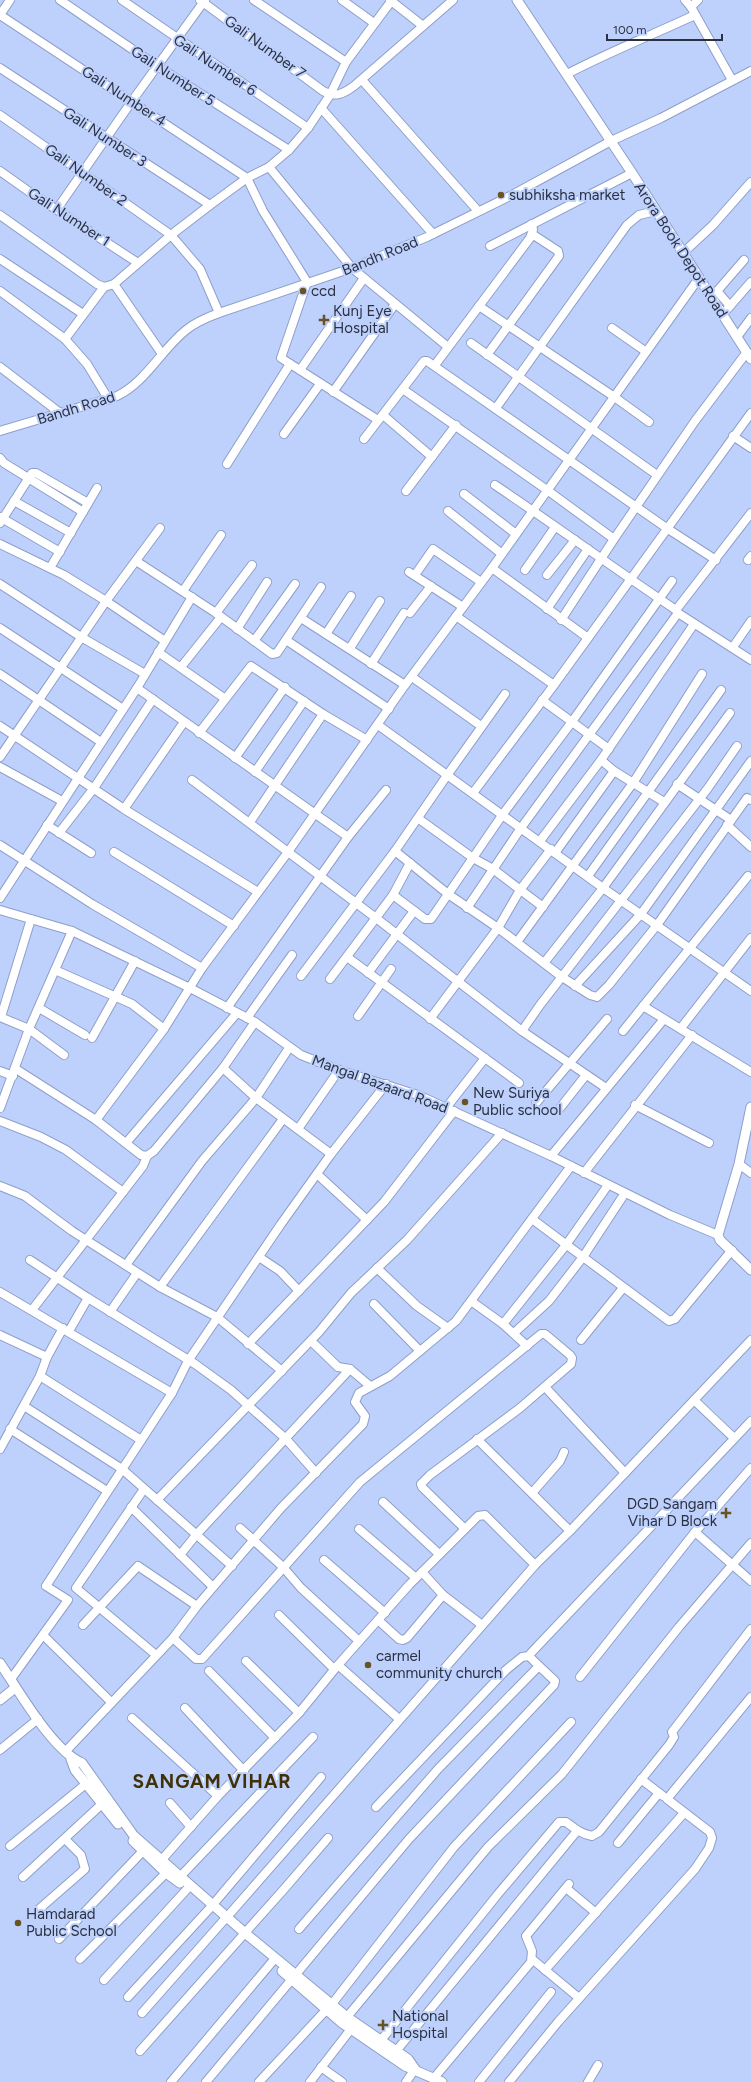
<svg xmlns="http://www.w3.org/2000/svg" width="751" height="2082" viewBox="0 0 751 2082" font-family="Figtree,sans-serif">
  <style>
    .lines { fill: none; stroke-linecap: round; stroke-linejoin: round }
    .minor-casing { stroke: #8e9fc9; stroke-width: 10 }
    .tertiary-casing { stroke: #8e9fc9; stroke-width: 11 }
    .minor { stroke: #fff; stroke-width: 8 }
    .tertiary { stroke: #fff; stroke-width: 9 }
    .poi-dot { fill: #685423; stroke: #bed0fc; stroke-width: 1.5 }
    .labels { text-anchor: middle; stroke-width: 4; stroke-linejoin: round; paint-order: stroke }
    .street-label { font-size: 15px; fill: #2a3142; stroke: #bed0fc }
    .poi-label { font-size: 15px; fill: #2a3142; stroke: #bed0fc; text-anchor: start }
    .district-label { font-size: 19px; font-weight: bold; letter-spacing: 1px; fill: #403107; stroke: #bed0fc }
  </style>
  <rect width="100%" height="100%" fill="#bed0fc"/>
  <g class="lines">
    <g class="minor-casing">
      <g id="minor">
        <path d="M60 0 157 66 289 150"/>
        <path d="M122 0 308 128"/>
        <path d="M200 0 323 91C335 98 343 94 354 86L453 0"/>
        <path d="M254 0 346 62"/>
        <path d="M342 0 374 23"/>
        <path d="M390 0 423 26"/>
        <path d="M685 0 691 7"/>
        <path d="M698 0 691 7 732 80"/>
        <path d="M0 15 247 178 263 211 307 282 281 358 378 420"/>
        <path d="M0 15 10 0"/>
        <path d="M0 68 210 205"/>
        <path d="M567 74C609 52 652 35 695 15"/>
        <path d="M362 80 478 211"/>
        <path d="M321 108 433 234"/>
        <path d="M0 115 171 235 200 269 219 313"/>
        <path d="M269 167 352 268 448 347"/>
        <path d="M0 171 31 193 138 263"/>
        <path d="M57 209 132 101 205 0"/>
        <path d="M0 215 97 284 104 287 114 284 171 235 210 205 247 178 269 167 289 150 308 128 330 95 346 62 392 0"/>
        <path d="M490 246 632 173"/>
        <path d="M683 253 713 225 751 182"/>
        <path d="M0 259 83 314"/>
        <path d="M114 284 162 354"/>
        <path d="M0 291 65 339 87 364 109 400"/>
        <path d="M717 291 730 306"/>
        <path d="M712 297 744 260"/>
        <path d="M479 306 613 396 649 422"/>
        <path d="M723 314 751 282"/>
        <path d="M612 328 645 351"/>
        <path d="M737 337 751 318"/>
        <path d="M65 339 104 287"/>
        <path d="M471 343 657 475"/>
        <path d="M487 355 559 256 558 251 532 234"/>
        <path d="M435 365 530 238 533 230 532 224"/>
        <path d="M0 367 60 413"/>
        <path d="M300 370 364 278"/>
        <path d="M404 390 547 490 614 539 561 620"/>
        <path d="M333 392 395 304"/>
        <path d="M496 408 627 225 639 215 656 211"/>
        <path d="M383 415 432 457"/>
        <path d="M0 431 117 396C146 382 161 350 186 330 196 322 208 317 219 313L352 268 427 237 510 196 611 141 661 118 751 71"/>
        <path d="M284 434 320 384"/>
        <path d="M733 436 751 448"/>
        <path d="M364 439 424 361H427L668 529 716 560"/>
        <path d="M0 458 4 463 83 512"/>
        <path d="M227 464 290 364"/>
        <path d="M495 485C556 526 615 569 676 610"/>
        <path d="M406 491 456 425"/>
        <path d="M464 494 516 534"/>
        <path d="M14 501 71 533"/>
        <path d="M448 511 502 554"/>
        <path d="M0 517 60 552"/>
        <path d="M0 523 32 473H36L88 503"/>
        <path d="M614 539 695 421 747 352"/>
        <path d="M0 544 64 575 106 601 165 641"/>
        <path d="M748 560 751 556"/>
        <path d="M136 561 216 613 272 654 277 653 321 587"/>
        <path d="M50 568 97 488"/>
        <path d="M492 568 588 638"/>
        <path d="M525 570 555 527"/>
        <path d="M409 572 463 607"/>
        <path d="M415 575 433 549 481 582"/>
        <path d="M547 575 575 540"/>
        <path d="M0 584 81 637 145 674"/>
        <path d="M183 591 221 535"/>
        <path d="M547 609 588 549"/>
        <path d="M216 613 252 565"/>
        <path d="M410 613 431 586"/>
        <path d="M678 613 751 660"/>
        <path d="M456 616 554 685"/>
        <path d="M301 618 405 685"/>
        <path d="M0 628 123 709"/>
        <path d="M237 629 267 582"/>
        <path d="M326 634 351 596"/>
        <path d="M286 640 389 709"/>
        <path d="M254 641 295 584"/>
        <path d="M733 647 751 621"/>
        <path d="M350 648 380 601"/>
        <path d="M158 652 224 698"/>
        <path d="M371 664 404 613"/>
        <path d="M181 667 221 617"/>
        <path d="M0 674 101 742"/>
        <path d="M412 677 481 726"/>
        <path d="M137 688 348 837"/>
        <path d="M542 700 609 749"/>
        <path d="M378 725 603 888 751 991"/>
        <path d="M0 726 124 809 258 892"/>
        <path d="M199 733 251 666 323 714 367 740"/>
        <path d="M0 757 106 601 160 528"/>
        <path d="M235 758 285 687"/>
        <path d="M601 760 614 771 664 802"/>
        <path d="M0 767 62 801"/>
        <path d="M255 772 304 701"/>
        <path d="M192 780 376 918 522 1031 606 1088"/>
        <path d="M677 784 731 820"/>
        <path d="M473 793 554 685 751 413"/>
        <path d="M124 809 184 722"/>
        <path d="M419 819 473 858 493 869 543 907"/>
        <path d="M250 822 323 714"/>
        <path d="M47 825 91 853"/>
        <path d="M727 825 751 847"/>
        <path d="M59 833 94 788 153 699"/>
        <path d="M540 841 601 760 694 624"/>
        <path d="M0 845 92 904 202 968"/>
        <path d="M395 851 448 894 498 928 562 977 590 995 597 997 609 985 657 925 747 798 751 800"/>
        <path d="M114 852 234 926"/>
        <path d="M555 853 614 771"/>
        <path d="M588 876 721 690"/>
        <path d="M393 895 425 919H431L503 814 571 723 672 581"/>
        <path d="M0 898 137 688 192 597"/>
        <path d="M467 908 521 828 678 613 676 610 751 513"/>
        <path d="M0 910 72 931 190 988 255 1022 301 1055 339 1070 418 1095 551 1156 670 1215 718 1235"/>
        <path d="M517 942 633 783 702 674"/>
        <path d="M347 957 519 1083"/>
        <path d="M544 963 603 888 730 713"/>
        <path d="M55 970 132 1004 164 1029"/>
        <path d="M368 973 414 911"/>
        <path d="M301 976 395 851 448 774 505 694"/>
        <path d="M330 979 393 895 410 863"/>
        <path d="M575 986 641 914 751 761"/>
        <path d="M643 1006 751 1072"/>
        <path d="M39 1008 85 1035"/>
        <path d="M227 1008 348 837 386 790"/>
        <path d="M358 1016 391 969"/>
        <path d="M0 1017 29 1029 64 1055"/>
        <path d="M1 1017 31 919"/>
        <path d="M247 1018 292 955"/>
        <path d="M430 1019 498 928 520 890 551 849"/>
        <path d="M681 1028 751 938"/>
        <path d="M522 1031 540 1005 708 788 737 746"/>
        <path d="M623 1031 748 876"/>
        <path d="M92 1038 135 961"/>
        <path d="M223 1068 256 1098 331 1154"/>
        <path d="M16 1069 96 1120 141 1155 147 1156 154 1151 223 1068 255 1022"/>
        <path d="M0 1071 13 1076"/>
        <path d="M536 1103 607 1019"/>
        <path d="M635 1105 709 1143"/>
        <path d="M0 1108 29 1029 72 931"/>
        <path d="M446 1108 485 1058"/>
        <path d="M560 1108 586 1075"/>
        <path d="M96 1120 164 1029 202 968 288 852 405 685 492 568 699 278"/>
        <path d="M0 1121 41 1137 66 1150 123 1192"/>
        <path d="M298 1129 339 1070"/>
        <path d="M126 1143 237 1013"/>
        <path d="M551 1156 664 1019"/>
        <path d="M739 1164 751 1173"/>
        <path d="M584 1173 692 1035"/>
        <path d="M317 1174 367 1220"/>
        <path d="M0 1186 25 1196 72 1231 160 1287 217 1317 282 1371"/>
        <path d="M532 1219 669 1321 675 1319 732 1250"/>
        <path d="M259 1257 280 1271 299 1291"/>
        <path d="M30 1260 88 1298 195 1364 231 1390 286 1439 316 1473"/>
        <path d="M126 1265 202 1161 256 1098 289 1048"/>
        <path d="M377 1268 417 1306 448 1328"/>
        <path d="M160 1287 283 1119"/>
        <path d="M0 1292 172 1393"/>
        <path d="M471 1301 503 1324"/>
        <path d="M374 1304 420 1351"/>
        <path d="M32 1310 143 1166 147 1156"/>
        <path d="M110 1312 137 1273"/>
        <path d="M69 1331 88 1298"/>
        <path d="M514 1333 549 1301 583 1257 625 1193"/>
        <path d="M0 1335 47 1357"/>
        <path d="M581 1340 623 1288"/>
        <path d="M311 1341 338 1367 350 1369"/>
        <path d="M248 1344 384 1202 454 1111"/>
        <path d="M527 1346 503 1324 566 1245 608 1185"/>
        <path d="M40 1376 141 1440"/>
        <path d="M545 1387 625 1473"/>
        <path d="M694 1400 734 1438"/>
        <path d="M24 1406 122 1469 232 1566"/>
        <path d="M10 1429 107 1491"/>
        <path d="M477 1439 570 1531"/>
        <path d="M0 1449 40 1376 47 1357 63 1328"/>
        <path d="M144 1489 76 1588 156 1655"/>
        <path d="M532 1493 560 1461 564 1452"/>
        <path d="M157 1500 319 1332 351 1293 407 1240 502 1133"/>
        <path d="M383 1502 439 1554"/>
        <path d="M131 1507 213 1587"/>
        <path d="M240 1528 283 1567 301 1588 359 1641"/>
        <path d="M359 1529 416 1578"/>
        <path d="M695 1532 751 1581"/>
        <path d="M180 1555 196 1535 350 1369 370 1386"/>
        <path d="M324 1560 385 1613"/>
        <path d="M443 1595 482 1625"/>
        <path d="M279 1615 334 1669"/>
        <path d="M378 1620 399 1639 403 1640 407 1638 443 1595 422 1572"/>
        <path d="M83 1625 138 1566 197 1606"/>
        <path d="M43 1635 111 1702"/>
        <path d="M173 1638 196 1659H202L360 1482 541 1334H545L570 1355 572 1358 571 1364 520 1408 430 1475 421 1484 422 1487 464 1528"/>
        <path d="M246 1661 299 1713"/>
        <path d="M338 1665 399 1719"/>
        <path d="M209 1671 275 1738"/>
        <path d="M580 1677 695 1532 751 1468"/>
        <path d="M11 1679 68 1600 46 1586 172 1393 188 1361 281 1224 331 1154 386 1084"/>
        <path d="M185 1708 244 1771"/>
        <path d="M132 1718 218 1796"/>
        <path d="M0 1750 38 1719"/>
        <path d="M65 1752 173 1638 197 1606 281 1508 363 1424 365 1416 355 1402 359 1393 390 1376 456 1321 571 1166"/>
        <path d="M641 1779 663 1796"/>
        <path d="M170 1803 191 1827"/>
        <path d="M376 1807 506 1670 522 1657 529 1656"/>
        <path d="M618 1843 659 1793"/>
        <path d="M10 1846 87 1783"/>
        <path d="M158 1864 218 1796 299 1713 338 1665 409 1585 478 1516 485 1515 535 1565"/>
        <path d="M23 1877 103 1803"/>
        <path d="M177 1880 313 1737"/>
        <path d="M566 1888 596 1913"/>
        <path d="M38 1910 85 1869 81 1855 65 1839"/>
        <path d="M227 1917 535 1565 570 1531 751 1340"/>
        <path d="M299 1929 438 1769 539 1666 529 1656 531 1653 751 1421"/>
        <path d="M59 1939 142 1852"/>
        <path d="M80 1959 166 1873"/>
        <path d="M532 1959 579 1998"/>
        <path d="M545 1970 684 1813"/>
        <path d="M104 1980 188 1888"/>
        <path d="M128 1997 210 1908 321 1777"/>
        <path d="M332 2004 454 1847 571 1722"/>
        <path d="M142 2013 224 1920"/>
        <path d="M347 2017 488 1847 562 1774 679 1627 751 1543"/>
        <path d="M378 2044 498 1894 559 1822H566C574 1828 581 1834 592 1836L599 1832 669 1745 674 1737 672 1732 751 1629"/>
        <path d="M140 2051 285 1888 328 1838"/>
        <path d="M392 2056 577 1831"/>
        <path d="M321 2067 342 2082"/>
        <path d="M434 2078 531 1962 532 1951 526 1936 569 1884"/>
        <path d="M171 2082 272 1962"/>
        <path d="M206 2082 409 1839 554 1685 555 1681 539 1666"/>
        <path d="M259 2082 327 2009"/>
        <path d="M310 2082 351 2029"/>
        <path d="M406 2082 415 2069"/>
        <path d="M479 2082 551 1992"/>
        <path d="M509 2082 558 2022 695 1869 709 1848 712 1838 710 1832 667 1799 751 1697"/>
        <path d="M588 2082 598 2065"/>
      </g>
    </g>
    <g class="tertiary-casing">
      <g id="tertiary">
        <path d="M517 0 632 173 751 359"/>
        <path d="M751 1107 739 1164 718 1235 720 1240 751 1270"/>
        <path d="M0 1663C19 1691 52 1750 82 1763L134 1836 245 1933 347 2017 408 2059 415 2069"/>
        <path d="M0 1700 15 1688"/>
        <path d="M71 1759 75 1770 118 1824"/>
        <path d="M133 1841 166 1873 180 1883"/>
        <path d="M282 1971 342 2023 405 2066 442 2082"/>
      </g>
    </g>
    <use href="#minor" class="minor"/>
    <use href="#tertiary" class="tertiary"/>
  </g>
  <g class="poi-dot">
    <circle cx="501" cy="195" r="4"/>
    <circle cx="303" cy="291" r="4"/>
    <path d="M322 314h4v4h4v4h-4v4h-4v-4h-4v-4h4z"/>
    <circle cx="465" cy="1102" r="4"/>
    <path d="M724 1507h4v4h4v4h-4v4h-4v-4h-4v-4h4z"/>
    <circle cx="368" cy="1665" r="4"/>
    <circle cx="18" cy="1923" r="4"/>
    <path d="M381 2019h4v4h4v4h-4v4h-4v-4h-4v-4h4z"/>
  </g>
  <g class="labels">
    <g class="street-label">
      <text transform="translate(265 47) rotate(36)" y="5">Gali Number 7</text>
      <text transform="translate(215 65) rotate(34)" y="5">Gali Number 6</text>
      <text transform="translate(173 76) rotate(33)" y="5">Gali Number 5</text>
      <text transform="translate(124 96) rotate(33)" y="5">Gali Number 4</text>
      <text transform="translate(105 137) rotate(33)" y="5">Gali Number 3</text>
      <text transform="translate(86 175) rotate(35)" y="5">Gali Number 2</text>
      <text transform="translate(69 217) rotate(33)" y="5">Gali Number 1</text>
      <text transform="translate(681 250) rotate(57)" y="5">Arora Book Depot Road</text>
      <text transform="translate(380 256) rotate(-22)" y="5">Bandh Road</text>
      <text transform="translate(76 408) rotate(-17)" y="5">Bandh Road</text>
      <text transform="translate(380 1084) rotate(20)" y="5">Mangal Bazaard Road</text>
    </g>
    <g class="poi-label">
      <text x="509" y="200">subhiksha market</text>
      <text x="311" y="296">ccd</text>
      <text x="333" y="316">Kunj Eye<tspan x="333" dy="17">Hospital</tspan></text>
      <text x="473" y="1098">New Suriya<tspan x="473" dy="17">Public school</tspan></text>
      <text x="717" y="1509" text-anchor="end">DGD Sangam<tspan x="717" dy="17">Vihar D Block</tspan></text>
      <text x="376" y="1661">carmel<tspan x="376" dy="17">community church</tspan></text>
      <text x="26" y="1919">Hamdarad<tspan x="26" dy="17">Public School</tspan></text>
      <text x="392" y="2021">National<tspan x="392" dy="17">Hospital</tspan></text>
    </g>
    <g class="district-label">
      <text x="212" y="1788">SANGAM VIHAR</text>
    </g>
  </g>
  <path d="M607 34v6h115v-6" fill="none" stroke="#2a3142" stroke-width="2"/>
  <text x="613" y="34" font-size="12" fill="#2a3142" stroke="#bed0fc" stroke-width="3" paint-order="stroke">100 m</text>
</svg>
